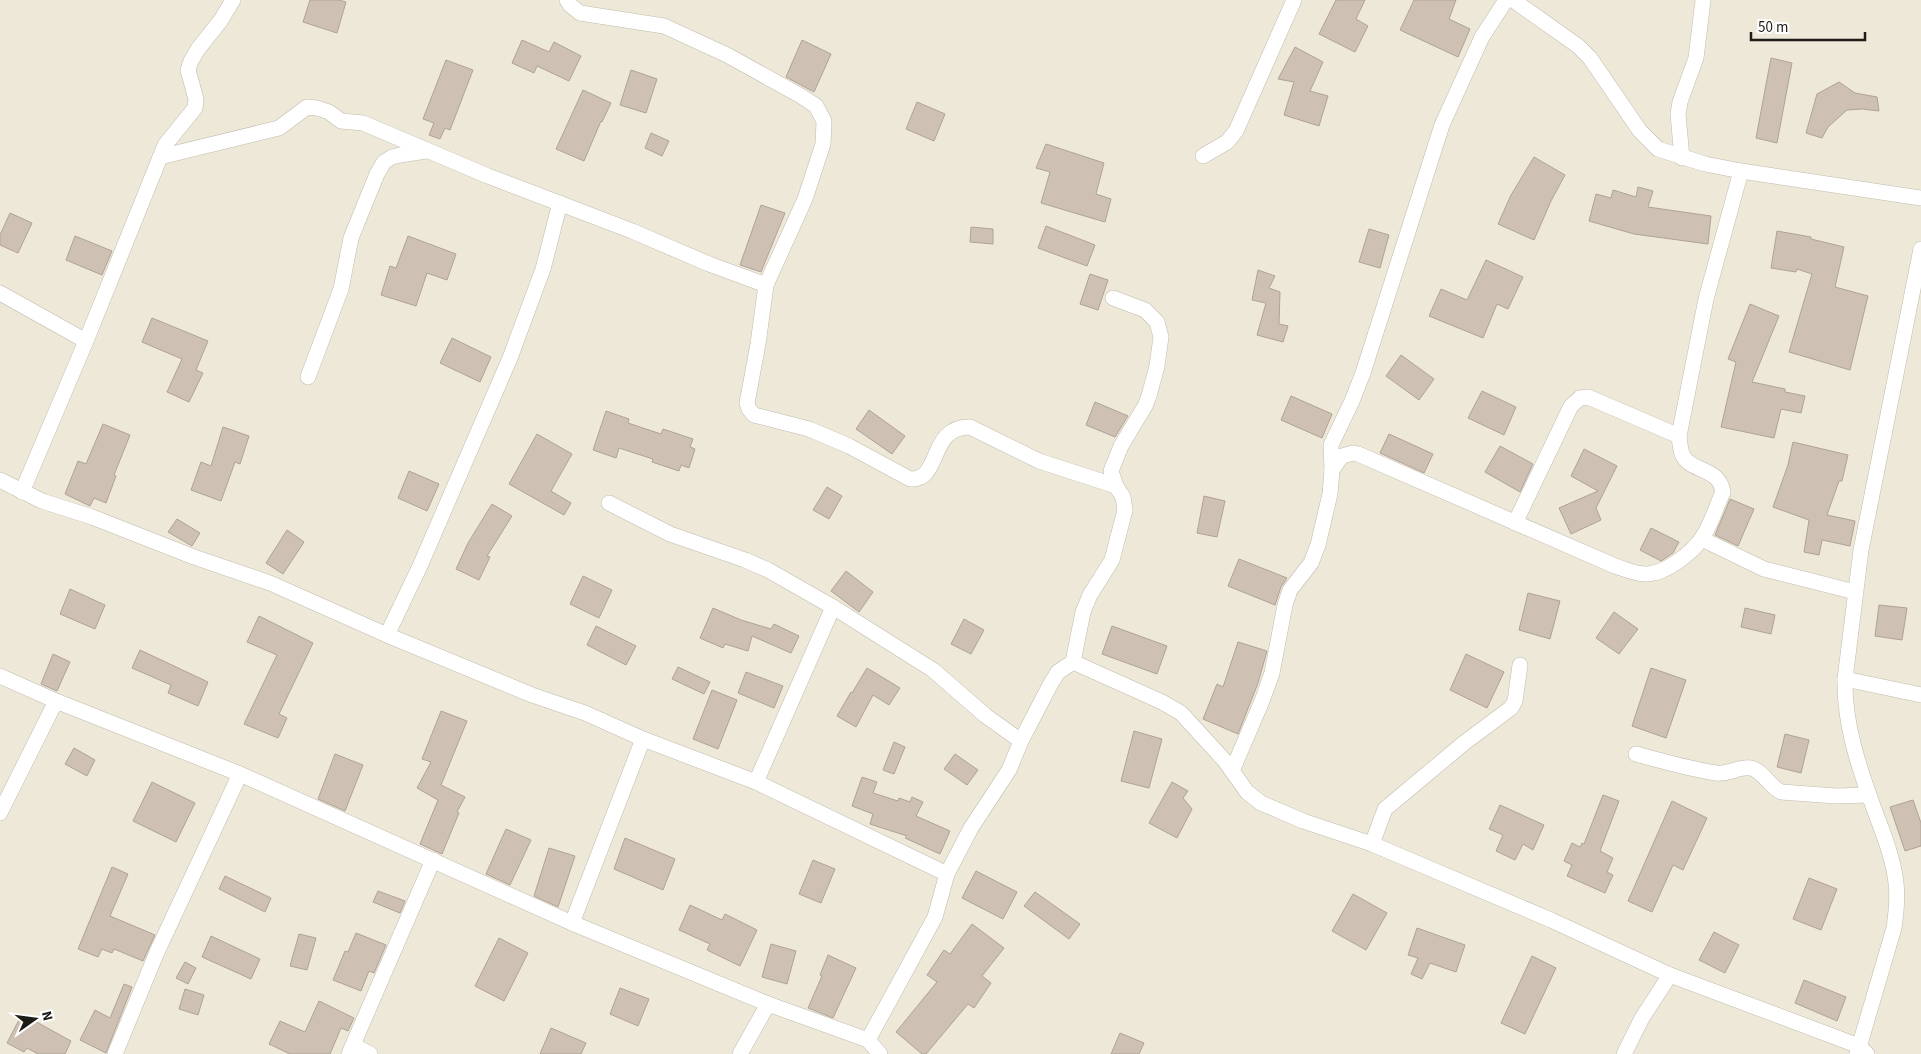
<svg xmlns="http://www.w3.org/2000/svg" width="1921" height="1054" viewBox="0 0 1921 1054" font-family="'Source Sans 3',sans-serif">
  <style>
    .building { fill: #cec1b4; stroke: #afa296 }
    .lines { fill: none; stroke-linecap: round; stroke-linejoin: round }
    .minor-casing { stroke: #c1bbab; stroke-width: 16 }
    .minor { stroke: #fff; stroke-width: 15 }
  </style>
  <rect width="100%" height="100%" fill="#eee8d8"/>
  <g class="building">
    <path d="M310 0H339L346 2 337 33 303 22Z"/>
    <path d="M1336 0H1365L1356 19 1368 26 1355 52 1319 34Z"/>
    <path d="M1414 0H1456L1449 19 1470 29 1458 57 1400 30Z"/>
    <path d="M522 40 549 52 554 42 581 56 569 81 537 66 534 73 512 63Z"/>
    <path d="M802 40 831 54 814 92 786 77Z"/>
    <path d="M1295 47 1323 62 1310 91 1328 96 1319 126 1284 115 1294 82 1278 79Z"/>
    <path d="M1771 58 1792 63 1777 143 1756 138Z"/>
    <path d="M446 60 473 70 450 130 445 128 440 139 429 135 434 123 423 119Z"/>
    <path d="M631 70 657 79 646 113 620 105Z"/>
    <path d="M1839 82 1855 93 1877 97 1879 111 1862 109 1847 110 1828 127 1822 138 1806 133 1817 94Z"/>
    <path d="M583 90 611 103 602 122 601 121 584 161 556 149Z"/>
    <path d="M917 102 945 114 934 141 906 129Z"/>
    <path d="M651 133 669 141 662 156 645 148Z"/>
    <path d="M1046 144 1104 163 1096 194 1111 199 1105 222 1041 203 1050 172 1036 168Z"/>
    <path d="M1534 157 1565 175 1551 201 1534 240 1498 224 1511 195Z"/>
    <path d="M1638 187 1653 191 1648 207 1711 216 1708 244 1634 234 1589 221 1596 194 1611 198 1613 190 1636 197Z"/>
    <path d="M761 205 785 213 761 272 740 265Z"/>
    <path d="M10 213 32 223 18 253 0 245V235Z"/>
    <path d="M1046 226 1095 245 1087 266 1038 248Z"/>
    <path d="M971 227 993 229V244L970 242Z"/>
    <path d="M1369 229 1389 235 1380 268 1359 262Z"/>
    <path d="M1777 231 1811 237V239L1844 247 1835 287 1868 296 1850 370 1789 352 1812 274 1797 269 1796 272 1771 268Z"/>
    <path d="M75 236 112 251 102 275 66 260Z"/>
    <path d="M408 236 456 254 447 280 427 273 416 306 381 295 390 266 396 268Z"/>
    <path d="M1486 260 1523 277 1508 309 1497 304 1483 338 1429 316 1441 289 1467 300Z"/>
    <path d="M1258 270 1275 276 1269 288 1280 292 1279 324 1288 326 1283 342 1257 335 1266 303 1252 300Z"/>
    <path d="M1090 274 1108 280 1098 310 1080 304Z"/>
    <path d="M1750 304 1779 316 1752 382 1785 389V392L1805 396 1801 413 1781 409 1774 438 1721 427 1736 362 1728 359Z"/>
    <path d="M152 318 208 341 196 370 203 373 189 402 167 392 182 359 142 342Z"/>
    <path d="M452 338 491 357 480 382 440 363Z"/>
    <path d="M1401 355 1434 379 1419 400 1386 376Z"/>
    <path d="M1482 391 1516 407 1504 435 1468 418Z"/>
    <path d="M1291 396 1332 414 1322 438 1281 420Z"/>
    <path d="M1095 402 1128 416 1115 437 1086 425Z"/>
    <path d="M869 410 905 436 892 454 856 429Z"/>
    <path d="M606 411 629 419 628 423 661 434 663 429 693 439 690 447 695 449 689 468 681 465 679 471 652 462 653 459 619 448 616 458 593 450Z"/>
    <path d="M103 424 130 435 114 475 116 476 106 503 94 498 90 506 65 494 78 461 86 464Z"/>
    <path d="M223 427 249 436 240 464 235 462 221 501 191 490 201 462 211 466Z"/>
    <path d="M537 434 572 454 551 491 571 503 564 515 509 484Z"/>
    <path d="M1389 434 1433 454 1424 473 1380 453Z"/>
    <path d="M1793 442 1848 455 1842 481H1839L1827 515 1855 521 1850 546 1822 540 1819 555 1804 552 1809 520 1773 507 1788 465Z"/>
    <path d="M1500 446 1533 464 1520 492 1485 472Z"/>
    <path d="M1584 449 1617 466 1596 508 1601 520 1571 534 1559 508 1598 491 1571 476Z"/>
    <path d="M409 471 439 484 427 511 398 498Z"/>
    <path d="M827 487 842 496 829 519 813 510Z"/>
    <path d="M1204 496 1225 501 1217 537 1197 533Z"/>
    <path d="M1730 499 1754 509 1738 546 1715 535Z"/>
    <path d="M492 504 512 516 487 556 490 557 479 580 456 569 468 543Z"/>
    <path d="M177 519 200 533 192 546 168 532Z"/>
    <path d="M1651 528 1679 542 1673 553 1661 561 1640 550Z"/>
    <path d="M287 530 304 542 283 574 266 563Z"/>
    <path d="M1239 559 1287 578 1281 587 1275 605 1228 586Z"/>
    <path d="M846 571 873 592 859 612 831 591Z"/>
    <path d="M583 576 612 590 599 618 570 604Z"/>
    <path d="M70 589 105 605 95 629 60 614Z"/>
    <path d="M1528 593 1560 601 1550 639 1519 630Z"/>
    <path d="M1879 605 1907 608 1902 640 1875 636Z"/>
    <path d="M713 608 741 620 771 629 774 624 799 636 791 653 752 636 748 651 725 644 723 648 700 638Z"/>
    <path d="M1745 608 1775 615 1771 634 1741 627Z"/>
    <path d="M1614 612 1638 629 1619 654 1596 638Z"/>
    <path d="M259 616 313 643 279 714 287 718 278 738 244 724 277 655 247 642Z"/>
    <path d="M964 619 984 630 971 654 951 644Z"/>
    <path d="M596 626 636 646 626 665 587 645Z"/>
    <path d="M1112 626 1167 646 1157 674 1102 654Z"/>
    <path d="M1238 642 1267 651 1258 683 1238 734 1203 719 1217 684 1223 687Z"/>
    <path d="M140 650 208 682 198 706 168 693 171 685 132 668Z"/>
    <path d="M53 654 70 662 57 691 41 684Z"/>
    <path d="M1466 654 1504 672 1487 708 1450 690Z"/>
    <path d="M678 667 710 682 704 694 672 679Z"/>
    <path d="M867 668 900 688 889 705 873 695 856 727 837 716 851 692 852 693Z"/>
    <path d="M1651 668 1686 680 1666 738 1632 726Z"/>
    <path d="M746 672 783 686 774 708 738 693Z"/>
    <path d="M712 690 737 700 718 749 693 739Z"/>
    <path d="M441 711 467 721 441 785 465 797 457 812 459 813 442 854 420 844 438 800 417 788 431 762 422 759Z"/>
    <path d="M1134 731 1162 739 1149 788 1121 781Z"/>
    <path d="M1785 734 1809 740 1801 773 1777 767Z"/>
    <path d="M894 742 905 747 894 774 883 770Z"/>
    <path d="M74 748 95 760 87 776 65 764Z"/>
    <path d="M335 754 363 765 345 811 318 799Z"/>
    <path d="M955 754 978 770 967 785 944 769Z"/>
    <path d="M862 777 877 782 873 793 898 801 899 798 910 802 912 797 923 802 916 816 950 831 940 854 905 838 907 836 870 824 873 814 852 806Z"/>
    <path d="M152 782 195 803 176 842 133 821Z"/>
    <path d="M1172 782 1188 791 1183 798 1192 809 1177 838 1149 823Z"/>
    <path d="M1603 795 1619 801 1600 851 1613 858 1607 872 1613 875 1605 893 1567 876 1572 865 1564 861 1572 843 1580 847 1582 843 1584 844Z"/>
    <path d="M1913 800 1921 823V846L1905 851 1890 807Z"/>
    <path d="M1672 801 1707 818 1683 870 1673 865 1652 912 1628 901Z"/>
    <path d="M1500 805 1544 825 1533 850 1523 844 1515 860 1496 851 1503 835 1489 829Z"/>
    <path d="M506 829 531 840 510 885 486 874Z"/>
    <path d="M625 838 675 859 663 890 614 869Z"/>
    <path d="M549 848 575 856 558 907 534 896Z"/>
    <path d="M813 860 835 869 821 903 799 894Z"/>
    <path d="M112 867 128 874 110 916 155 935 143 961 114 949 112 953 102 949 98 957 78 949Z"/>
    <path d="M976 871 1017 892 1003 919 962 898Z"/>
    <path d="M225 876 271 898 265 912 219 889Z"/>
    <path d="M1809 878 1837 889 1821 930 1793 919Z"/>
    <path d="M378 891 405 901 400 913 373 902Z"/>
    <path d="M1035 892 1080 924 1069 939 1024 906Z"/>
    <path d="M1353 894 1387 913 1366 950 1332 931Z"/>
    <path d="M690 905 722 920 725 914 757 930 740 966 707 950 710 944 679 930Z"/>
    <path d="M972 924 1004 948 982 976 991 983 974 1008 968 1004 926 1054H922L896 1032 937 982 927 975 944 950 950 954Z"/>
    <path d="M1417 928 1465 945 1456 972 1430 963 1422 979 1411 974 1418 958 1408 955Z"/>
    <path d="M1714 932 1739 945 1725 973 1699 960Z"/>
    <path d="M356 933 386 945 374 973 369 971 361 991 333 980 345 951 348 952Z"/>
    <path d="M299 934 316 938 307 970 290 966Z"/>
    <path d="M211 936 260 959 251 979 202 957Z"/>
    <path d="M499 938 528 953 504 1001 475 986Z"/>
    <path d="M771 944 796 951 787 984 762 977Z"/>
    <path d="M828 955 856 968 833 1018 808 1008 822 976 820 975Z"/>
    <path d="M1532 956 1556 968 1525 1034 1501 1023Z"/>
    <path d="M185 962 196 968 188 984 176 978Z"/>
    <path d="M1804 980 1846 997 1837 1021 1795 1003Z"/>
    <path d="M124 984 132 987 106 1053 80 1040 95 1010 110 1018Z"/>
    <path d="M620 988 649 999 638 1026 610 1014Z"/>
    <path d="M185 989 204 995 198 1015 179 1009Z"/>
    <path d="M319 1001 354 1018 348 1031 341 1028 330 1054H290L269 1044 280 1021 305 1032Z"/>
    <path d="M22 1014 71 1041 65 1054H38L27 1048 24 1052 7 1043Z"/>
    <path d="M551 1028 586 1043 581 1054H540Z"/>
    <path d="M1120 1033 1144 1043 1139 1054H1111Z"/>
  </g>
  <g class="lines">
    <g class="minor-casing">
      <g id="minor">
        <path d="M567 0 570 5 580 13 664 26 727 55 801 96 816 106 824 121 823 144 805 199 766 285 758 344 747 403 749 409 754 415 809 429 849 446 910 479C942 481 928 426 970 427L1039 461 1116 486"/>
        <path d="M1513 0 1578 46 1590 58 1640 131 1658 149 1705 164 1741 171 1921 198"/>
        <path d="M1203 156 1227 142 1236 131 1294 0"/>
        <path d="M160 157 279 128 307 107 317 108 329 112 341 121 363 123 488 176 632 231 709 264 766 285"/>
        <path d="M1682 158 1678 114 1680 102 1696 58 1703 0"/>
        <path d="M0 293 86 341"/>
        <path d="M308 377 341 289 351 238 377 174 384 162 392 157 400 155 426 151"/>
        <path d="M1332 470 1342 456 1353 453 1358 454 1615 566C1625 569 1637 575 1648 574 1666 573 1692 553 1702 538 1711 525 1716 507 1723 492 1719 467 1693 473 1683 456 1680 450 1680 443 1679 436L1706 299 1741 171"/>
        <path d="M0 480 42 501 92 517 194 557 270 583 387 635 532 695 585 713 643 739 756 782 947 874"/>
        <path d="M22 492 86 341 165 145 195 108 196 99 188 70 191 61 198 49 221 20 233 0"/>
        <path d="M609 503 670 534 745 560 768 570 833 607 933 670 986 716 1021 741"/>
        <path d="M1515 523 1571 406 1580 398 1588 397 1679 436"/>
        <path d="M1702 539 1764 569 1855 592"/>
        <path d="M387 635 420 566 510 358 543 269 560 203"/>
        <path d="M1073 662 1162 702 1181 713 1225 761 1247 792 1261 803 1303 821 1372 844 1551 920 1670 975 1859 1046 1867 1054"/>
        <path d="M0 676 56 701 240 774 572 923 768 1004 868 1040 880 1054"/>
        <path d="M1845 679 1921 695"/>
        <path d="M1636 754C1662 761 1689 769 1716 773 1728 775 1739 766 1751 768 1763 771 1770 787 1781 792L1836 796 1869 795"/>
        <path d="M1232 771 1262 701 1272 673 1285 605 1290 590 1311 563 1318 545 1330 494 1332 470 1331 445 1352 401 1363 373 1442 125 1482 37 1506 0"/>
        <path d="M756 782 833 607"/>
        <path d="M0 813 56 701"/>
        <path d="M1372 844 1385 809 1464 743 1511 708 1515 701 1520 665"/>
        <path d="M572 923 643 739"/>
        <path d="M868 1040 935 917 947 874 971 828 1009 770 1021 741 1050 685 1058 672 1073 662 1083 612 1090 595 1112 560 1125 510 1123 497 1116 486 1111 471 1121 446 1145 406 1149 396 1157 366 1161 337 1157 322 1145 310 1113 298"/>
        <path d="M353 1045 370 1054"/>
        <path d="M115 1054 157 952 240 774"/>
        <path d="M349 1054 433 860"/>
        <path d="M740 1054 768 1004"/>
        <path d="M1624 1054 1642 1018 1670 975"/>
        <path d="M1857 1054 1894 928C1896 914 1898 898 1896 883 1893 856 1882 831 1873 806 1858 765 1844 722 1845 679L1861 550 1921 249"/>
      </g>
    </g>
    <use href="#minor" class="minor"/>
  </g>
  <g transform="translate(35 1019) rotate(76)" stroke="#ffffff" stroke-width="4" paint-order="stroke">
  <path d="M0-4L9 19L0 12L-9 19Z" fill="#1d1b15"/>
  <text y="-8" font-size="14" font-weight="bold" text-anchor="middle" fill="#1d1b15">N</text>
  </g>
  <path d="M1751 32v8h114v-8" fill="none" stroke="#1d1b15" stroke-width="2.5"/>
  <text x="1758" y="32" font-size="15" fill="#1d1b15" stroke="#ffffff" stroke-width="4" paint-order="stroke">50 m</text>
</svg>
